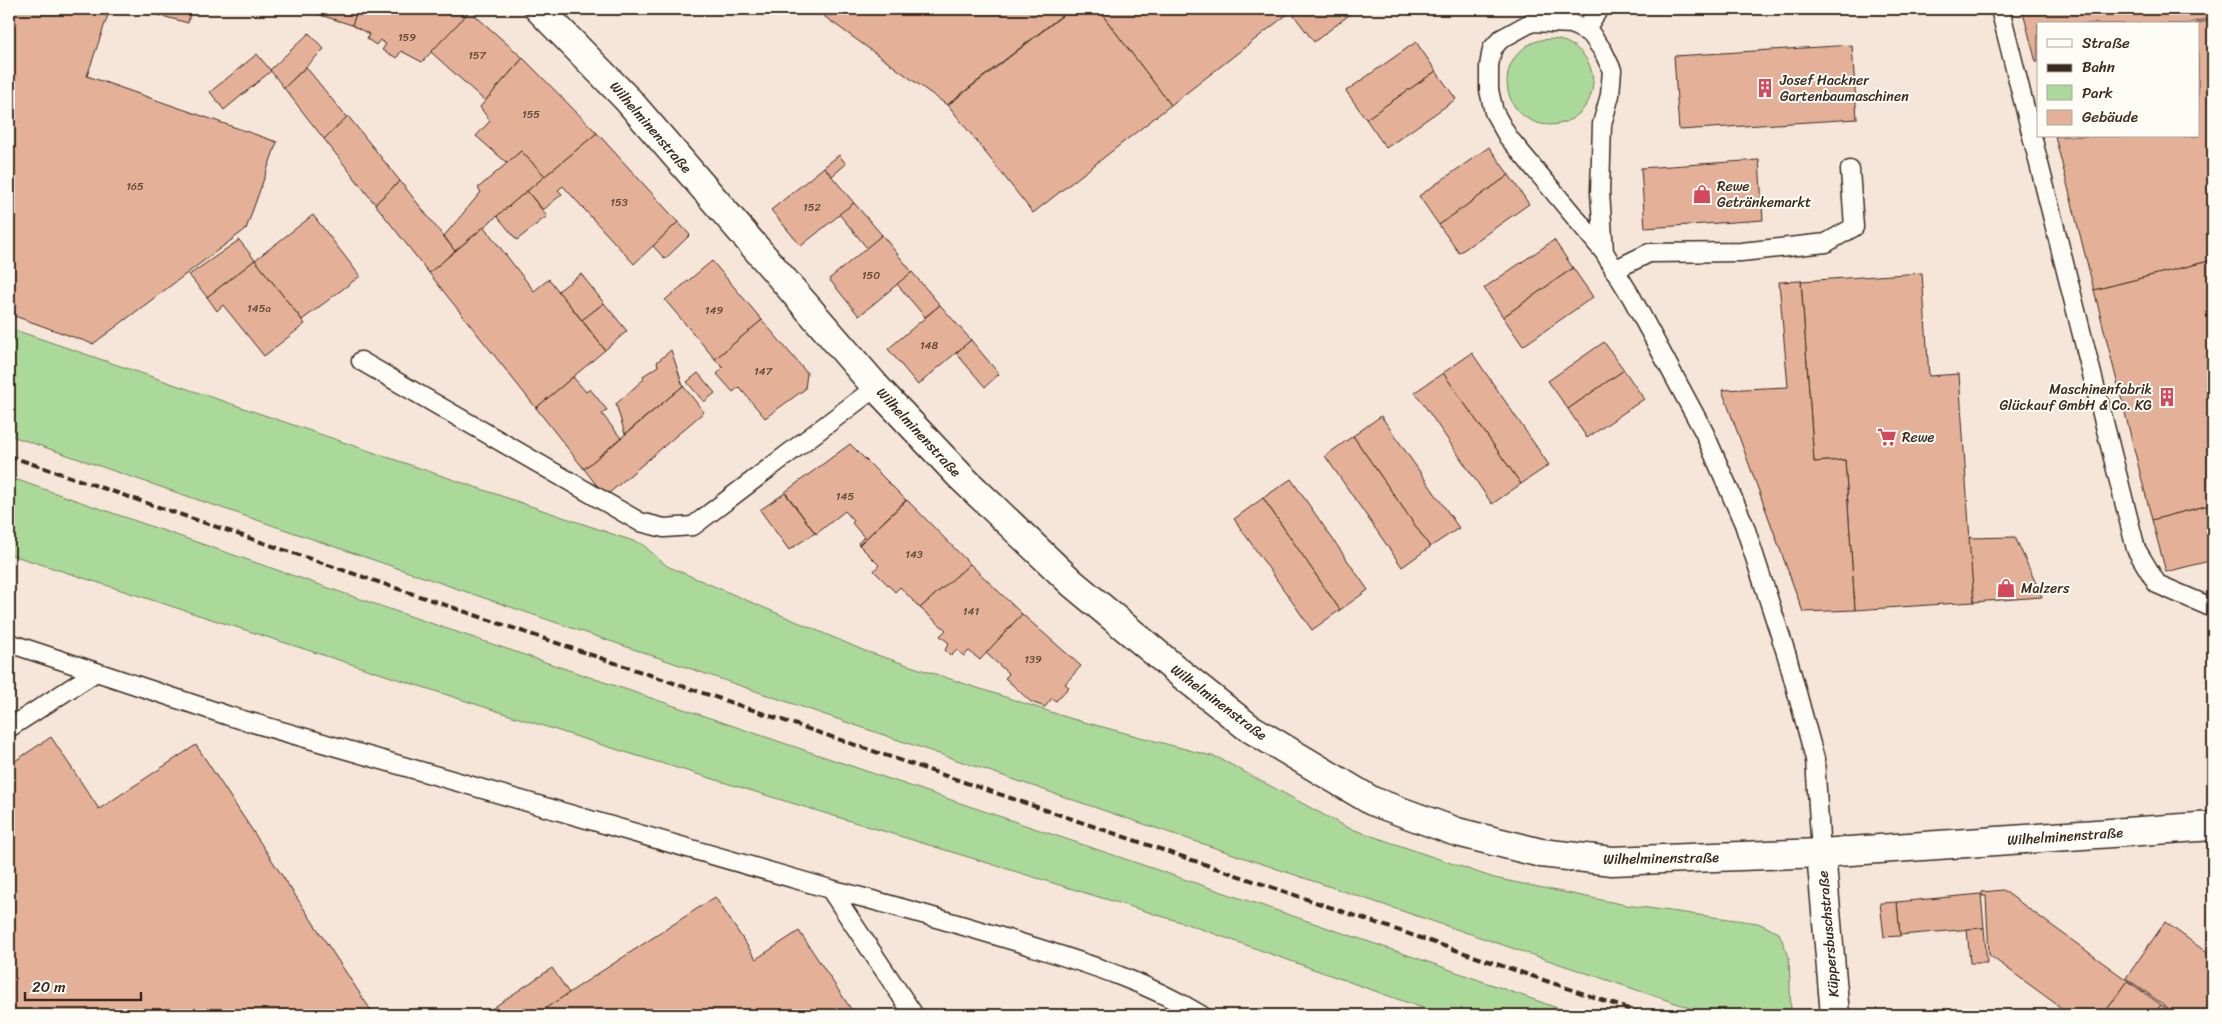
<svg xmlns="http://www.w3.org/2000/svg" width="2222" height="1024" viewBox="0 0 2222 1024" font-family="Sriracha,sans-serif">
  <style>
    .green { fill: #abd999; stroke: #73825c }
    .building { fill: #e4b198; stroke: #3b2a1e }
    .lines { fill: none; stroke-linecap: round; stroke-linejoin: round }
    .lane-casing { stroke: #3b2a1e; stroke-width: 21 }
    .street-casing { stroke: #3b2a1e; stroke-width: 31 }
    .secondary-casing { stroke: #3b2a1e; stroke-width: 31 }
    .lane { stroke: #fdfcf7; stroke-width: 18 }
    .street { stroke: #fdfcf7; stroke-width: 28 }
    .secondary { stroke: #fdfcf7; stroke-width: 28 }
    .rail { stroke: #3b2a1e; stroke-width: 4; stroke-dasharray: 8 4; stroke-linecap: butt }
    .labels { text-anchor: middle; stroke-width: 4; stroke-linejoin: round; paint-order: stroke }
    .number-label { font-size: 11px; fill: #654c3c }
    .poi-label { font-size: 14px; fill: #3b2a1e; stroke: #fdfcf7; text-anchor: start }
    .street-label { font-size: 14px; fill: #3b2a1e; stroke: #fdfcf7 }
  </style>
  <rect width="100%" height="100%" fill="#f6e6da"/>
  <filter id="ink" filterUnits="userSpaceOnUse"><feTurbulence type="fractalNoise" baseFrequency=".02" numOctaves="2"/><feDisplacementMap in="SourceGraphic" scale="10" xChannelSelector="R" yChannelSelector="G"/><feConvolveMatrix kernelMatrix="1 2 1 2 8 2 1 2 1" color-interpolation-filters="sRGB"/></filter>
  <g filter="url(#ink)">
    <g class="green">
      <circle cx="1550" cy="82" r="43"/>
      <path d="M9 328 642 544 667 566 865 651 1069 718 1219 758 1346 827 1494 878 1626 905 1758 923 1779 933 1789 957 1791 1015H1711L1117 815 9 435Z"/>
      <path d="M9 477 395 611 1434 964 1577 1015H1442L1187 924 615 749 9 554Z"/>
    </g>
    <g class="building">
      <path d="M9 9H110L87 76 277 142 246 229 93 344 9 314Z"/>
      <path d="M136 9H191L188 23Z"/>
      <path d="M301 9H358L352 25Z"/>
      <path d="M358 9H466L470 11 422 62 401 51 397 58 382 50 386 44 380 40 376 45 367 39 369 34 352 25Z"/>
      <path d="M814 9H1070L947 105Z"/>
      <path d="M1071 9H1098L1171 105 1033 213 948 105Z"/>
      <path d="M1098 9H1294L1171 105Z"/>
      <path d="M1300 9H1357L1314 42 1293 14Z"/>
      <path d="M2022 9H2213V17L2187 24H2038V62H2036Z"/>
      <path d="M470 11 523 58 485 101 431 52Z"/>
      <path d="M2213 19V260L2094 290 2055 136H2198V24H2195Z"/>
      <path d="M309 33 324 49 284 88 270 70Z"/>
      <path d="M1416 42 1436 71 1366 119 1346 91Z"/>
      <path d="M1852 45 1857 119 1679 130 1674 56Z"/>
      <path d="M257 54 271 71 224 110 210 92Z"/>
      <path d="M523 58 597 133 545 176 521 151 507 163 476 136 490 121 480 107Z"/>
      <path d="M306 67 347 118 324 139 284 88Z"/>
      <path d="M1436 71 1456 99 1386 148 1366 119Z"/>
      <path d="M348 116 400 181 375 204 324 139Z"/>
      <path d="M597 133 678 222 634 264 563 186 558 190 562 194 543 210 527 191Z"/>
      <path d="M1489 147 1509 175 1439 225 1419 196Z"/>
      <path d="M521 151 545 176 455 251 444 236 481 192 478 188Z"/>
      <path d="M839 155 846 164 832 176 824 167Z"/>
      <path d="M1759 160 1763 220 1645 228 1641 168Z"/>
      <path d="M824 167 854 203 801 246 771 210Z"/>
      <path d="M1509 175 1529 204 1459 253 1439 225Z"/>
      <path d="M400 181 455 251 429 273 375 204Z"/>
      <path d="M527 191 547 216 517 240 497 216Z"/>
      <path d="M854 203 882 235 867 248 839 214Z"/>
      <path d="M313 215 360 276 302 320 255 260Z"/>
      <path d="M678 222 690 235 665 259 653 246Z"/>
      <path d="M484 227 534 291 549 279 605 350 536 408 429 273Z"/>
      <path d="M882 235 912 272 859 316 829 279Z"/>
      <path d="M239 240 255 260 207 297 189 275Z"/>
      <path d="M1554 240 1573 268 1503 317 1484 288Z"/>
      <path d="M255 260 305 324 264 356 223 305 217 311 207 297Z"/>
      <path d="M2213 260V504L2152 520 2094 290Z"/>
      <path d="M712 261 762 320 715 359 665 300Z"/>
      <path d="M1573 268 1593 297 1523 346 1503 317Z"/>
      <path d="M912 272 940 305 925 317 897 284Z"/>
      <path d="M1922 273 1929 376 1959 374 1974 602 1855 610 1845 460 1814 462 1801 281Z"/>
      <path d="M581 274 604 303 582 320 558 291Z"/>
      <path d="M1801 281 1814 462 1845 460 1855 610 1803 612 1722 390 1788 387 1779 282Z"/>
      <path d="M604 303 627 331 605 350 582 320Z"/>
      <path d="M940 305 971 340 918 385 888 349Z"/>
      <path d="M762 320 807 373 805 389 765 418 739 387 733 392 717 374 723 368 715 359Z"/>
      <path d="M971 340 999 374 985 387 956 353Z"/>
      <path d="M1604 342 1624 370 1568 409 1548 381Z"/>
      <path d="M671 350 683 386 625 434 616 404 644 379 643 376 658 366 657 362Z"/>
      <path d="M1472 353 1549 465 1521 484 1443 373Z"/>
      <path d="M1624 370 1644 399 1587 438 1568 409Z"/>
      <path d="M698 373 715 393 704 402 687 382Z"/>
      <path d="M1443 373 1521 484 1492 504 1415 392Z"/>
      <path d="M573 377 586 392 590 389 607 410 602 414 621 438 584 469 536 408Z"/>
      <path d="M683 386 704 412 608 494 602 492 584 469Z"/>
      <path d="M1381 416 1459 528 1430 547 1353 436Z"/>
      <path d="M1353 436 1430 547 1402 567 1325 456Z"/>
      <path d="M850 444 906 500 859 545 858 543 864 537 852 523 854 521 845 511 816 534 785 492Z"/>
      <path d="M1291 479 1368 590 1340 610 1263 498Z"/>
      <path d="M785 493 815 533 789 550 760 510Z"/>
      <path d="M1263 498 1340 610 1312 630 1234 519Z"/>
      <path d="M907 500 970 564 920 608 900 587 895 592 874 571 879 565 859 545Z"/>
      <path d="M2213 504V560L2166 572 2152 520Z"/>
      <path d="M2015 537 2042 597 1974 602 1969 538Z"/>
      <path d="M970 564 1022 614 980 660 969 651 964 656 957 650 951 656 945 650 949 643 940 636 946 630 920 608Z"/>
      <path d="M1022 614 1081 666 1065 684 1069 687 1056 701 1052 698 1045 707 1031 702 1005 678 1009 674 986 653Z"/>
      <path d="M51 737 99 809 196 745 374 1015H9V765Z"/>
      <path d="M2003 890 2128 981 2103 1015H2071L1989 955 1986 896H1982V892Z"/>
      <path d="M1981 894 1984 928 1900 935 1897 902Z"/>
      <path d="M715 897 756 959 799 931 855 1015H535Z"/>
      <path d="M1897 902 1900 936 1884 937 1880 903Z"/>
      <path d="M2165 922 2213 957V1015H2178L2126 978Z"/>
      <path d="M1984 928 1987 963H1970L1967 929Z"/>
      <path d="M552 968 569 993 535 1015H487L486 1013 503 1001Z"/>
      <path d="M2128 981 2161 1005 2153 1015H2103Z"/>
      <path d="M2161 1005 2169 1010 2165 1015H2153Z"/>
    </g>
    <g class="lines">
      <g class="lane-casing">
        <g id="lane">
          <path d="M2000 9 2136 549 2157 584 2213 608"/>
          <path d="M1585 30 1599 9"/>
          <path d="M1604 252 1600 192 1602 124 1610 95 1612 70 1603 51 1591 34 1572 24 1532 22 1501 39 1492 49 1489 66V90L1494 112 1508 137 1604 252 1632 298 1704 432 1744 524 1787 656 1815 759 1821 853"/>
          <path d="M1614 270 1649 253 1741 252 1826 243 1854 227 1850 170"/>
          <path d="M361 361 640 522 664 528 693 526 876 387"/>
          <path d="M9 643 229 716 830 889C894 905 958 924 1021 943 1082 962 1146 981 1201 1015"/>
          <path d="M9 728 96 672"/>
          <path d="M830 889 914 1015"/>
        </g>
      </g>
      <g class="street-casing">
        <path id="street" d="M1821 853 1835 1015"/>
      </g>
      <g class="secondary-casing">
        <path id="secondary" d="M539 9 628 100 876 387 960 476 1072 583 1180 673 1248 727 1372 801 1457 832 1541 853 1612 861 1821 853 2213 826"/>
      </g>
      <use href="#lane" class="lane"/>
      <use href="#street" class="street"/>
      <use href="#secondary" class="secondary"/>
      <path class="rail" d="M9 456 1646 1015"/>
    </g>
  </g>
  <defs>
    <g id="building-bare" transform="scale(1.5)"><path d="M-4-6H4V6H1V3H-1V6H-4ZM-2.5-4.3h1.7v1.8h-1.7ZM.8-4.3h1.7v1.8H.8ZM-2.5-1h1.7V.8h-1.7ZM.8-1h1.7V.8H.8Z" fill="#d1495b" stroke="#fdfcf7" stroke-width="2.5" paint-order="stroke"/></g>
    <g id="shop-bare" transform="scale(1.5)"><path d="M-5-2.5h2.3a2.7 3.5 0 0 1 5.4 0H5L5.5 6h-11ZM-1.5-2.5h3a1.5 2.3 0 0 0-3 0Z" fill="#d1495b" stroke="#fdfcf7" stroke-width="2.5" paint-order="stroke"/></g>
    <g id="supermarket-bare" transform="scale(1.5)"><path d="M-6-5.5h2.5l.6 2H6L4.5 2H-2.5L-4.4-4H-6ZM-1.5 3.2a1.3 1.3 0 1 0 .1 0ZM3 3.2a1.3 1.3 0 1 0 .1 0Z" fill="#d1495b" stroke="#fdfcf7" stroke-width="2.5" paint-order="stroke"/></g>
  </defs>
  <g fill-rule="evenodd">
    <use href="#building-bare" x="1765" y="88"/>
    <use href="#shop-bare" x="1702" y="194"/>
    <use href="#building-bare" x="2167" y="397"/>
    <use href="#supermarket-bare" x="1887" y="437"/>
    <use href="#shop-bare" x="2006" y="588"/>
  </g>
  <g class="labels">
    <g class="number-label">
      <text x="407" y="41">159</text>
      <text x="477" y="59">157</text>
      <text x="531" y="118">155</text>
      <text x="135" y="190">165</text>
      <text x="619" y="206">153</text>
      <text x="812" y="211">152</text>
      <text x="871" y="279">150</text>
      <text x="259" y="312">145a</text>
      <text x="714" y="314">149</text>
      <text x="929" y="349">148</text>
      <text x="763" y="375">147</text>
      <text x="845" y="500">145</text>
      <text x="914" y="558">143</text>
      <text x="971" y="615">141</text>
      <text x="1033" y="663">139</text>
    </g>
    <g class="poi-label">
      <text x="1780" y="85">Josef Hackner<tspan x="1780" dy="16">Gartenbaumaschinen</tspan></text>
      <text x="1717" y="191">Rewe<tspan x="1717" dy="16">Getränkemarkt</tspan></text>
      <text x="2152" y="394" text-anchor="end">Maschinenfabrik<tspan x="2152" dy="16">Glückauf GmbH &amp; Co. KG</tspan></text>
      <text x="1902" y="442">Rewe</text>
      <text x="2021" y="593">Malzers</text>
    </g>
    <g class="street-label">
      <text transform="translate(651 127) rotate(49)" y="5">Wilhelminenstraße</text>
      <text transform="translate(919 432) rotate(47)" y="5">Wilhelminenstraße</text>
      <text transform="translate(1219 702) rotate(37)" y="5">Wilhelminenstraße</text>
      <text transform="translate(2065 836) rotate(-4)" y="5">Wilhelminenstraße</text>
      <text transform="translate(1661 858) rotate(-1)" y="5">Wilhelminenstraße</text>
      <text transform="translate(1828 934) rotate(-95)" y="5">Küppersbuschstraße</text>
    </g>
  </g>
  <rect width="2222" height="1024" fill="none" stroke="#fdfcf7" stroke-width="30"/>
  <rect x="15" y="15" width="2192" height="994" fill="none" stroke="#3b2a1e" stroke-width="2" filter="url(#ink)"/>
  <rect x="2037" y="22" width="162" height="115" fill="#fdfcf7" stroke="#afa8a0"/>
  <rect x="2047" y="39" width="25" height="8" fill="#fdfcf7" stroke="#afa8a0"/>
  <text x="2082" y="48" font-size="15" fill="#3b2a1e">Straße</text>
  <rect x="2047" y="64" width="25" height="8" fill="#3b2a1e" stroke="#afa8a0"/>
  <text x="2082" y="72" font-size="15" fill="#3b2a1e">Bahn</text>
  <rect x="2047" y="85" width="25" height="15" fill="#abd999" stroke="#afa8a0"/>
  <text x="2082" y="98" font-size="15" fill="#3b2a1e">Park</text>
  <rect x="2047" y="110" width="25" height="15" fill="#e4b198" stroke="#afa8a0"/>
  <text x="2082" y="122" font-size="15" fill="#3b2a1e">Gebäude</text>
  <path d="M25 992v8h116v-8" fill="none" stroke="#3b2a1e" stroke-width="2.5"/>
  <text x="32" y="992" font-size="15" fill="#3b2a1e" stroke="#fdfcf7" stroke-width="4" paint-order="stroke">20 m</text>
</svg>
